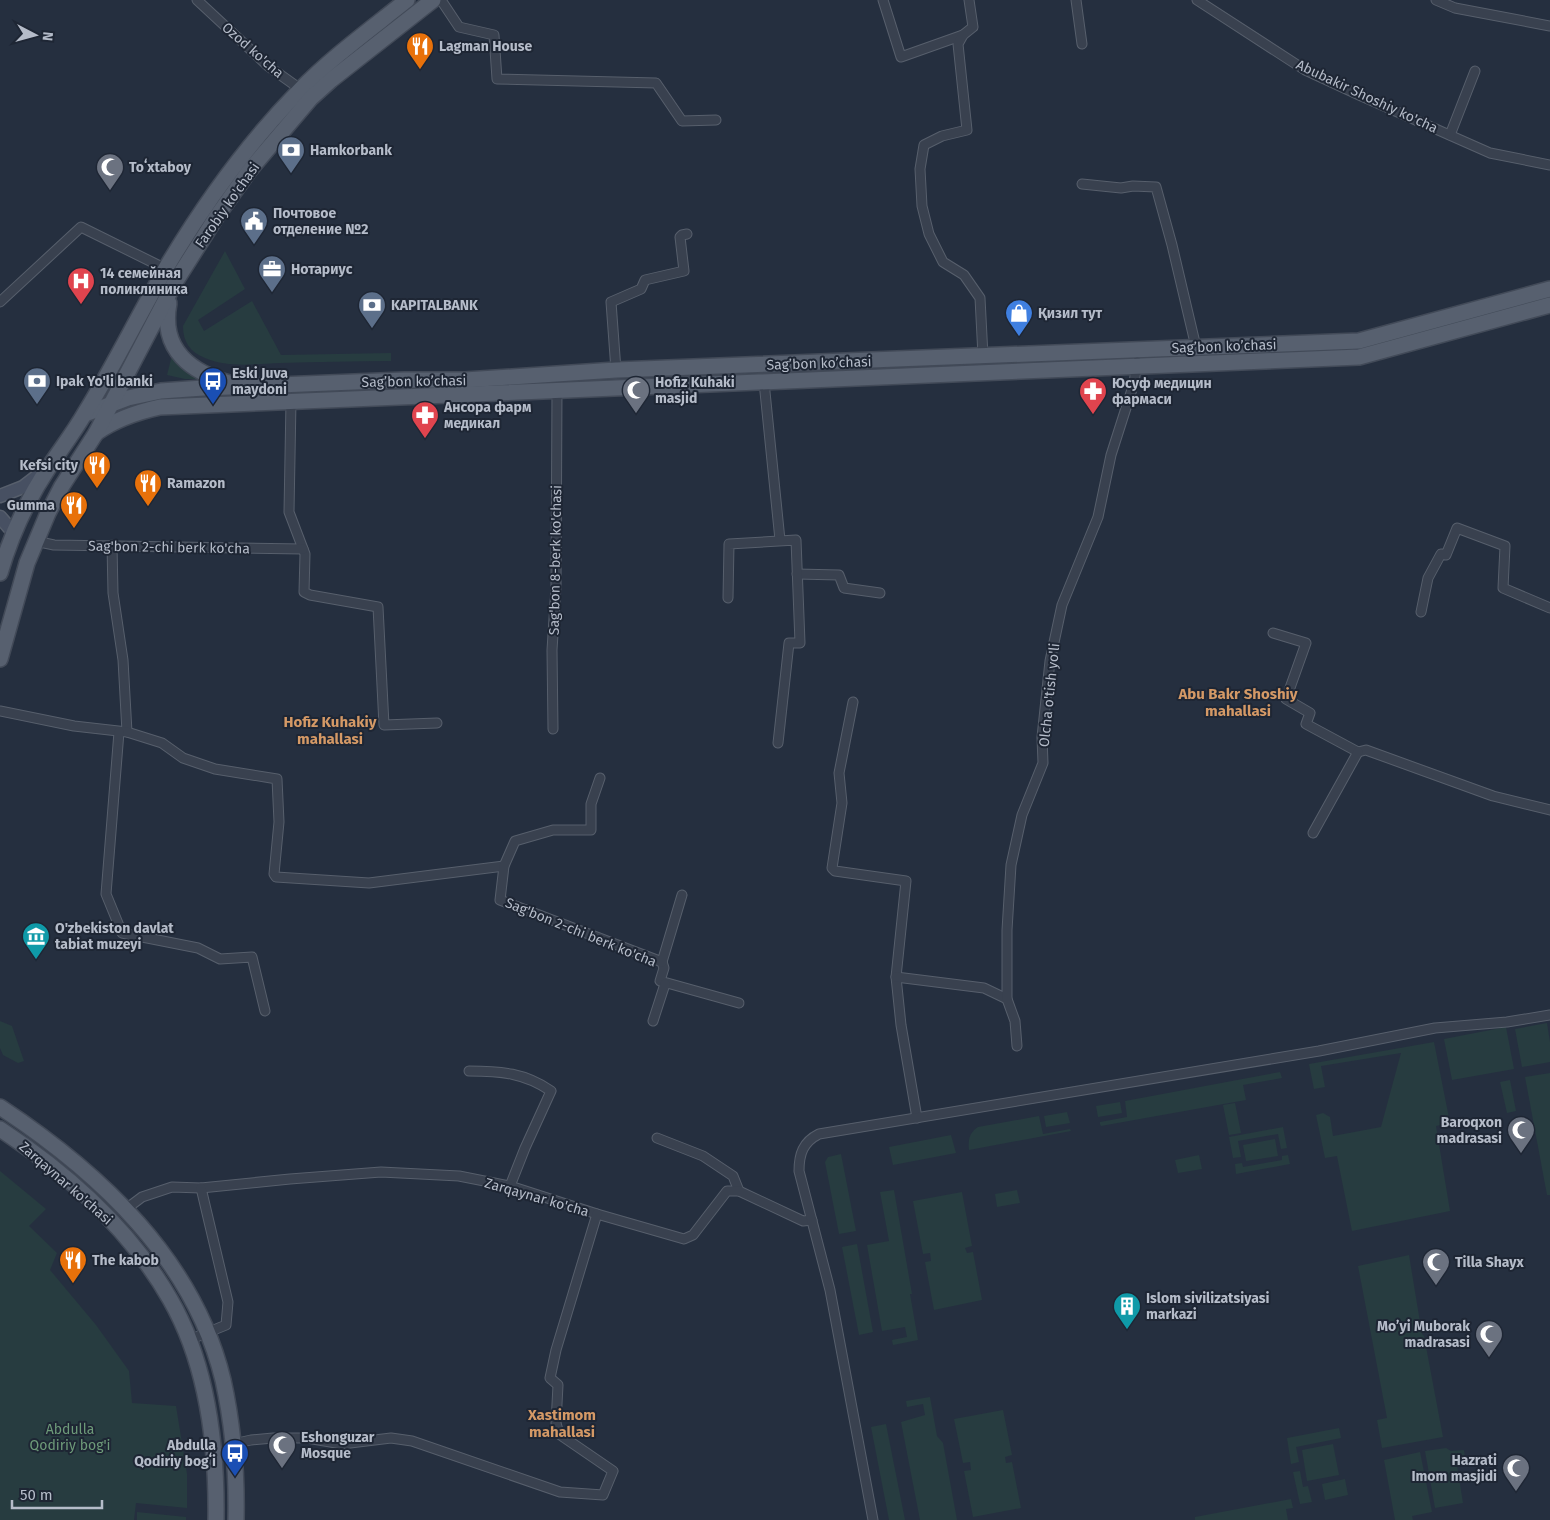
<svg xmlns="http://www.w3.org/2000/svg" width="1550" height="1520" viewBox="0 0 1550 1520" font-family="'Fira Sans',sans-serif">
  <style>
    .green { fill: #273c40 }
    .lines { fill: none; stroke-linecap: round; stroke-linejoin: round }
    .street-casing { stroke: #575f6c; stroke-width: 11 }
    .secondary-casing { stroke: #575f6c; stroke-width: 15 }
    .primary-casing { stroke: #424a58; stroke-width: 18 }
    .street { stroke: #39414f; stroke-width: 9 }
    .secondary { stroke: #475062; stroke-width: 12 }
    .primary { stroke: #57606f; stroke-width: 15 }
    .labels { text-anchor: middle; stroke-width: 4; stroke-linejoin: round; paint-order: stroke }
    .poi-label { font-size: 14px; font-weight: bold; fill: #b5bcc9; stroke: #1e2634; text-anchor: start }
    .street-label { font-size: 14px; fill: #b5bcc9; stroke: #1e2634 }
    .park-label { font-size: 14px; fill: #6d9a79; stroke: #1e2634 }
    .neighbourhood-label { font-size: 15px; font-weight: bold; fill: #d49966; stroke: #1e2634 }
  </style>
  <rect width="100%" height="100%" fill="#252f3f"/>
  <g class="green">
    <path d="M225 251 245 289 198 320 204 331 252 301 281 355 391 353V361C354 361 317 362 280 363 256 364 228 368 205 358 190 352 183 342 183 326Z"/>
    <path d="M172 355 181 367 204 379H185L167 375Z"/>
    <path d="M0 1021 12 1026 24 1061 18 1063 3 1055 0 1048Z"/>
    <path d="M1547 1023 1550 1042V1062L1522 1067 1515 1029Z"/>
    <path d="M1506 1027 1514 1069 1452 1080 1444 1039Z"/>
    <path d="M1434 1042 1450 1123 1436 1126 1450 1211 1352 1231 1337 1156 1325 1158 1316 1115 1323 1113 1330 1117 1333 1136 1381 1127 1401 1053 1321 1066 1325 1087 1314 1089 1309 1064Z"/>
    <path d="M1280 1072 1282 1078 1243 1085 1246 1100 1101 1126 1100 1124V1122L1127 1117 1125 1101Z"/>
    <path d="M1550 1073V1195H1547L1525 1077Z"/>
    <path d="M1510 1080 1516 1111 1507 1113 1500 1082Z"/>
    <path d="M1120 1102 1122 1113 1098 1117 1096 1106Z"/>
    <path d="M1235 1103 1241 1133 1229 1135 1223 1105Z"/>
    <path d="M1067 1112 1070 1123 1046 1127 1044 1116Z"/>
    <path d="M1039 1116 1043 1134 1070 1129 1071 1131 969 1150C968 1140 969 1133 978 1127Z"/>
    <path d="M1283 1127 1287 1148 1281 1149 1278 1134 1238 1141 1241 1157 1233 1158 1229 1137Z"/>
    <path d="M951 1135 956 1153 893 1165 889 1147Z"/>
    <path d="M1275 1139 1278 1156 1246 1161 1243 1145Z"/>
    <path d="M841 1154 856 1231 839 1234 825 1162 828 1157Z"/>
    <path d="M1199 1155 1202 1169 1178 1173 1175 1160Z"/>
    <path d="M1288 1155 1290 1164 1236 1174 1235 1164 1242 1163 1243 1167 1282 1160V1156Z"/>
    <path d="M0 1171 46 1209 29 1226 57 1253 50 1270 96 1325 129 1371 132 1403 176 1406 187 1474V1508L136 1503 134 1520H0Z"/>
    <path d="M894 1190 912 1294H910L918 1340 893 1345 892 1340 907 1337 905 1327 882 1331 867 1245 889 1241 880 1192Z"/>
    <path d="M1017 1190 1020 1203 997 1207 995 1194Z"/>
    <path d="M962 1192 972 1246 965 1248 967 1253 973 1252 982 1300 934 1310 925 1262 931 1261 930 1253 923 1254 913 1201Z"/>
    <path d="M857 1244 873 1332 859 1335 842 1247Z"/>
    <path d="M1409 1255 1422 1334 1424 1336 1443 1437 1382 1448 1377 1420 1387 1418 1358 1266Z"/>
    <path d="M930 1397 937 1436 943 1443 957 1520H920L901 1422 925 1415 923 1404 907 1407 906 1401Z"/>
    <path d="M1003 1410 1012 1455 1005 1457 1006 1463 1012 1462 1021 1508 973 1517 964 1471 971 1470 970 1462 963 1463 954 1419Z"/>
    <path d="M886 1424 905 1520H889L871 1427Z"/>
    <path d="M1339 1428 1341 1438 1296 1447 1299 1462 1291 1464 1287 1438Z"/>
    <path d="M1333 1444 1339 1475 1307 1481 1302 1450Z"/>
    <path d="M1446 1448 1451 1451 1464 1450 1465 1457 1456 1459 1463 1503 1435 1508 1425 1451Z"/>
    <path d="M1420 1452 1432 1512 1412 1516 1413 1520H1395L1384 1460Z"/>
    <path d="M1300 1471 1303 1487 1308 1486 1312 1502 1300 1504 1293 1472Z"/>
    <path d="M1345 1479 1348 1495 1325 1500 1322 1484Z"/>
    <path d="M1291 1499 1293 1508 1286 1509 1288 1520H1195V1517Z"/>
    <path d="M137 1512 186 1517V1520H137Z"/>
  </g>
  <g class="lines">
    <g class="street-casing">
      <g id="street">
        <path d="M197 0 268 66 303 91"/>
        <path d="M441 0 459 27 494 35 497 79 656 83 682 121 716 120"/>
        <path d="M883 0 901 57 963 35"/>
        <path d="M969 0 973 27 963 35 958 44 967 130 942 136 924 145 920 169 922 206 929 234 943 262 964 275 980 298 983 356"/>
        <path d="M1076 0 1082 44"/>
        <path d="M1197 0 1305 70 1359 95 1490 153 1550 165"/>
        <path d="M1436 0 1455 8 1550 26"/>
        <path d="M1450 135 1475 71"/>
        <path d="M1082 184 1121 188 1133 186 1156 187 1172 245 1196 347"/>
        <path d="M0 302 81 227 166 269"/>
        <path d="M616 370 611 302 641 289 645 280 684 271 680 237 682 235 687 234"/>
        <path d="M764 382 780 540"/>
        <path d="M291 401 289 512 305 554 304 592 310 595 378 607 384 725 437 723"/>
        <path d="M35 541 54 545 303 549"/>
        <path d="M112 545 113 593 123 660 127 732"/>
        <path d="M797 574 839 575 844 588 880 593"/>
        <path d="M728 598 729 544 796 540 800 643H789L778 743"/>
        <path d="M1421 612 1428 578 1441 554 1446 555 1457 528 1505 546 1503 588 1550 608"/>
        <path d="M1273 633 1306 643 1286 699 1310 713 1306 724 1358 752 1366 750 1493 796 1550 810"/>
        <path d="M853 702 839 773 842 803 832 868 835 871 906 881 896 977 901 1025 917 1118"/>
        <path d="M0 711 74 726 127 732 162 743 183 758 215 769 277 779 279 822 274 874 276 877 369 883 504 866"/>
        <path d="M553 729 552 650 556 587 557 390"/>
        <path d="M119 732 106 894 122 933 198 948 220 959 252 957 265 1011"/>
        <path d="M600 778 591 804V830H553L515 841 504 866 500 900 662 962"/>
        <path d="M1313 833 1358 752"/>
        <path d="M662 962 664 968 660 981 739 1003"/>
        <path d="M662 962 682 895"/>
        <path d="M896 977 984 988 1007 999"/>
        <path d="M653 1021 665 984"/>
        <path d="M1017 1046 1015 1021 1007 999V930L1011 865 1022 815 1043 763 1042 737 1050 661 1062 605 1098 517 1111 455 1134 383 1137 362"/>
        <path d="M469 1071C501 1071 525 1073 551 1091L525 1148 510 1186"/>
        <path d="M657 1138 703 1156 733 1176 739 1191"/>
        <path d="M126 1209 142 1197 172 1187 201 1188 290 1179 381 1172 459 1176 510 1186 597 1214 684 1239 693 1235 727 1191H739L803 1221 812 1220"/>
        <path d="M189 1340 226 1325 228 1302 201 1188"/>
        <path d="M233 1444 251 1440 273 1438H307L342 1444 391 1438 412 1441 560 1492 603 1495 613 1471 559 1434 556 1423 558 1385 550 1378 556 1350 597 1214"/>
        <path d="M873 1520 830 1290 799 1171C799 1154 803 1142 819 1134L1319 1051 1435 1028 1507 1022 1550 1015"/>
      </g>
    </g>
    <g class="secondary-casing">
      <g id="secondary">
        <path d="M0 496 23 487 44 471"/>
        <path d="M0 517 13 532"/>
      </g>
    </g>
    <g class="primary-casing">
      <g id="primary">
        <path d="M169 303C160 350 191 373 233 384"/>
        <path d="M85 414 128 398 161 391 203 388 404 380H465L616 370 1359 341 1550 289"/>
        <path d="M96 433C116 419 137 412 160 407L1359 357 1550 305"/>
        <path d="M0 573C11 535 27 500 49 467 61 449 74 432 85 413 114 366 138 316 166 268 204 204 248 143 300 90 332 57 371 29 407 0"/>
        <path d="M0 659 27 563 48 513 62 486 96 433 174 284 217 216 249 171 311 98 331 80 433 0"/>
        <path d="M0 1107C100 1173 194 1260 223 1380 233 1425 237 1474 236 1520"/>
        <path d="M0 1129C67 1173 130 1229 170 1299 208 1365 217 1446 216 1520"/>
      </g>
    </g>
    <use href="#street" class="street"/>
    <use href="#secondary" class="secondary"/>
    <use href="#primary" class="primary"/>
  </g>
  <defs>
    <g id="restaurant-pin" transform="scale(1.4375)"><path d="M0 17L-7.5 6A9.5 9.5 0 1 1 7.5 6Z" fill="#e8710a" stroke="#1e2634"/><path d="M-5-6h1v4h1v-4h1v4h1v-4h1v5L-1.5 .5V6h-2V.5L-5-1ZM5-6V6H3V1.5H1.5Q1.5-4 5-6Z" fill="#fff"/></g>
    <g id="bank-pin" transform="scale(1.4375)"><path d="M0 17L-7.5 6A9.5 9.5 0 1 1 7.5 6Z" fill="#5c6f8a" stroke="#1e2634"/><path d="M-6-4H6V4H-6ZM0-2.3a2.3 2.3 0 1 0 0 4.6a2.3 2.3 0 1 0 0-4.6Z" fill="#fff"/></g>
    <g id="mosque-pin" transform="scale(1.4375)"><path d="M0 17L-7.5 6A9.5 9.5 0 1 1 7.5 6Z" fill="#6b7280" stroke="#1e2634"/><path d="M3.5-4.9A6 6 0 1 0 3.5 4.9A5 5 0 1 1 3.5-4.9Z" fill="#fff"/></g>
    <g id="civic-pin" transform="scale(1.4375)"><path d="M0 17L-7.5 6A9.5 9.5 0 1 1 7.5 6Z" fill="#5c6f8a" stroke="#1e2634"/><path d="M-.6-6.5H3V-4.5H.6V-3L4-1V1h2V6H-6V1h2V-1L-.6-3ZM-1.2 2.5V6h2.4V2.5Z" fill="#fff"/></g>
    <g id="office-pin" transform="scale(1.4375)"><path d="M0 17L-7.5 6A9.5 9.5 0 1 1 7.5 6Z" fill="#5c6f8a" stroke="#1e2634"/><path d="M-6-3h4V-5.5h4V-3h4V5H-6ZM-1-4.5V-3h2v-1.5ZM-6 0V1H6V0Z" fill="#fff"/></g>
    <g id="hospital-pin" transform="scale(1.4375)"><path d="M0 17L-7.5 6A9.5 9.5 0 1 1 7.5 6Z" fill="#e0444e" stroke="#1e2634"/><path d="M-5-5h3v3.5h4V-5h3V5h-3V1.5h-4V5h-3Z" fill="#fff"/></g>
    <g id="shop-pin" transform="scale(1.4375)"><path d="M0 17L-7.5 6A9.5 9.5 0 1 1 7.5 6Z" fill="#3f7fe0" stroke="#1e2634"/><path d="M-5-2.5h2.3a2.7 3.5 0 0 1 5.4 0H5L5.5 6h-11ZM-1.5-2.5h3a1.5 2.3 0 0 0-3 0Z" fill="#fff"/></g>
    <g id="bus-pin" transform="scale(1.4375)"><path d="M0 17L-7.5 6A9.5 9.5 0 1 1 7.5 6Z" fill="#1a4fb4" stroke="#1e2634"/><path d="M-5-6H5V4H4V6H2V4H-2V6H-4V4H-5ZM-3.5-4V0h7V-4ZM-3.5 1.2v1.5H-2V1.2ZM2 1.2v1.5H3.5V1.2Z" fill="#fff"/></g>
    <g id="pharmacy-pin" transform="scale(1.4375)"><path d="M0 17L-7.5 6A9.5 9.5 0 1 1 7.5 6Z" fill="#e0444e" stroke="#1e2634"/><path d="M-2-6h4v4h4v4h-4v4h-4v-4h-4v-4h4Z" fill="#fff"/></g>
    <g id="museum-pin" transform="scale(1.4375)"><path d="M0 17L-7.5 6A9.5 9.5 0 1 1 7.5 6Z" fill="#0f9aa8" stroke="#1e2634"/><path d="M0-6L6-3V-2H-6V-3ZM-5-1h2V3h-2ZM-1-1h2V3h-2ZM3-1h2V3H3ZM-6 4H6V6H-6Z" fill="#fff"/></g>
    <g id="building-pin" transform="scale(1.4375)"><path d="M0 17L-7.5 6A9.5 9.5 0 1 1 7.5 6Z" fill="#0f9aa8" stroke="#1e2634"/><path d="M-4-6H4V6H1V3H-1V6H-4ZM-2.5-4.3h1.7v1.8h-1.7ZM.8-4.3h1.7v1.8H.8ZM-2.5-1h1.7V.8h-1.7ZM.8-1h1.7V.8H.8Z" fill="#fff"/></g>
  </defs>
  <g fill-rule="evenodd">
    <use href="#restaurant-pin" x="420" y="46"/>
    <use href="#bank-pin" x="291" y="150"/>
    <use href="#mosque-pin" x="110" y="167"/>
    <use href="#civic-pin" x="254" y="221"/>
    <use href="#office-pin" x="272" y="269"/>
    <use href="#hospital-pin" x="81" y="281"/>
    <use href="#bank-pin" x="372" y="305"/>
    <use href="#shop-pin" x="1019" y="313"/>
    <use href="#bank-pin" x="37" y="381"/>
    <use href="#bus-pin" x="213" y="381"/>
    <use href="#mosque-pin" x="636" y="390"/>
    <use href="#pharmacy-pin" x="1093" y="391"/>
    <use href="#pharmacy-pin" x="425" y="415"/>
    <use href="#restaurant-pin" x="97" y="465"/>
    <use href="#restaurant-pin" x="148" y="483"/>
    <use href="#restaurant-pin" x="74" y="505"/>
    <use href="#museum-pin" x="36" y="936"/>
    <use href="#mosque-pin" x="1521" y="1130"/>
    <use href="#restaurant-pin" x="73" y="1260"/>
    <use href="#mosque-pin" x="1436" y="1262"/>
    <use href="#building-pin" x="1127" y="1306"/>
    <use href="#mosque-pin" x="1489" y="1334"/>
    <use href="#mosque-pin" x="282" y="1445"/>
    <use href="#bus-pin" x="235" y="1453"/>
    <use href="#mosque-pin" x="1516" y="1468"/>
  </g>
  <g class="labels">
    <g class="poi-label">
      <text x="439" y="51">Lagman House</text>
      <text x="310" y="155">Hamkorbank</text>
      <text x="129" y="172">Toʻxtaboy</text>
      <text x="273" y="218">Почтовое<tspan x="273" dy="16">отделение №2</tspan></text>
      <text x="291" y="274">Нотариус</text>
      <text x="100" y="278">14 семейная<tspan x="100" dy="16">поликлиника</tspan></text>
      <text x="391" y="310">KAPITALBANK</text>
      <text x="1038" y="318">Қизил тут</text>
      <text x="232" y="378">Eski Juva<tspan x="232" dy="16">maydoni</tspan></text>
      <text x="56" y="386">Ipak Yo'li banki</text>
      <text x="655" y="387">Hofiz Kuhaki<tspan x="655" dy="16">masjid</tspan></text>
      <text x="1112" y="388">Юсуф медицин<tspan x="1112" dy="16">фармаси</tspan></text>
      <text x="444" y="412">Ансора фарм<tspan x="444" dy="16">медикал</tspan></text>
      <text x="78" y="470" text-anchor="end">Kefsi city</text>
      <text x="167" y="488">Ramazon</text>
      <text x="55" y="510" text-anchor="end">Gumma</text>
      <text x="55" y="933">O'zbekiston davlat<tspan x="55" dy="16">tabiat muzeyi</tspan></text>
      <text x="1502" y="1127" text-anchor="end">Baroqxon<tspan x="1502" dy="16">madrasasi</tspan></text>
      <text x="92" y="1265">The kabob</text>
      <text x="1455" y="1267">Tilla Shayx</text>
      <text x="1146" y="1303">Islom sivilizatsiyasi<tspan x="1146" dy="16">markazi</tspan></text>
      <text x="1470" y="1331" text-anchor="end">Mo’yi Muborak<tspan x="1470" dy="16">madrasasi</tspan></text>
      <text x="301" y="1442">Eshonguzar<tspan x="301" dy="16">Mosque</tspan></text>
      <text x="216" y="1450" text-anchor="end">Abdulla<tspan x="216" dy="16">Qodiriy bogʻi</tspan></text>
      <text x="1497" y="1465" text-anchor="end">Hazrati<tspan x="1497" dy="16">Imom masjidi</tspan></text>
    </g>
    <g class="street-label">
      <text transform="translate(253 50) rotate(41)" y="5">Ozod ko'cha</text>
      <text transform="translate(1367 96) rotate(25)" y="5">Abubakir Shoshiy ko'cha</text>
      <text transform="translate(227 205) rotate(-55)" y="5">Farobiy ko'chasi</text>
      <text transform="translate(1224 346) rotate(-2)" y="5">Sag’bon ko’chasi</text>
      <text transform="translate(819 363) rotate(-2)" y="5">Sag’bon ko’chasi</text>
      <text transform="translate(414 381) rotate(-1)" y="5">Sag’bon ko’chasi</text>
      <text transform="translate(169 547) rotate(1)" y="5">Sag'bon 2-chi berk ko'cha</text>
      <text transform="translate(555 560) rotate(-89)" y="5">Sag'bon 8-berk ko'chasi</text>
      <text transform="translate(1049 695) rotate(-84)" y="5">Olcha o'tish yo'li</text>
      <text transform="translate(581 932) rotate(22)" y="5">Sag'bon 2-chi berk ko'cha</text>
      <text transform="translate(66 1183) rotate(41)" y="5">Zarqaynar ko'chasi</text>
      <text transform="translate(537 1197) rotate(16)" y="5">Zarqaynar ko'cha</text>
    </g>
    <g class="park-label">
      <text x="70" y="1434">Abdulla<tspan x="70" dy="16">Qodiriy bog'i</tspan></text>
    </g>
    <g class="neighbourhood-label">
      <text x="1238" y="699">Abu Bakr Shoshiy<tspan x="1238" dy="17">mahallasi</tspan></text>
      <text x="330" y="727">Hofiz Kuhakiy<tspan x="330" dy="17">mahallasi</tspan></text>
      <text x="562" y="1420">Xastimom<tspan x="562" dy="17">mahallasi</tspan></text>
    </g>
  </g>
  <g transform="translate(35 35) rotate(96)" stroke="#1e2634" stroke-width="4" paint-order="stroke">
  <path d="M0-4L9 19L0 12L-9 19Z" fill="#b5bcc9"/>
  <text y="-8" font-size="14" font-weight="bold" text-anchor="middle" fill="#b5bcc9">N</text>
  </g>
  <path d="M12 1500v8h90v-8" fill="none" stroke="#b5bcc9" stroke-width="2.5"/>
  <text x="20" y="1500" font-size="15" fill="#b5bcc9" stroke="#1e2634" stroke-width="4" paint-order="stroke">50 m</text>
</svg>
